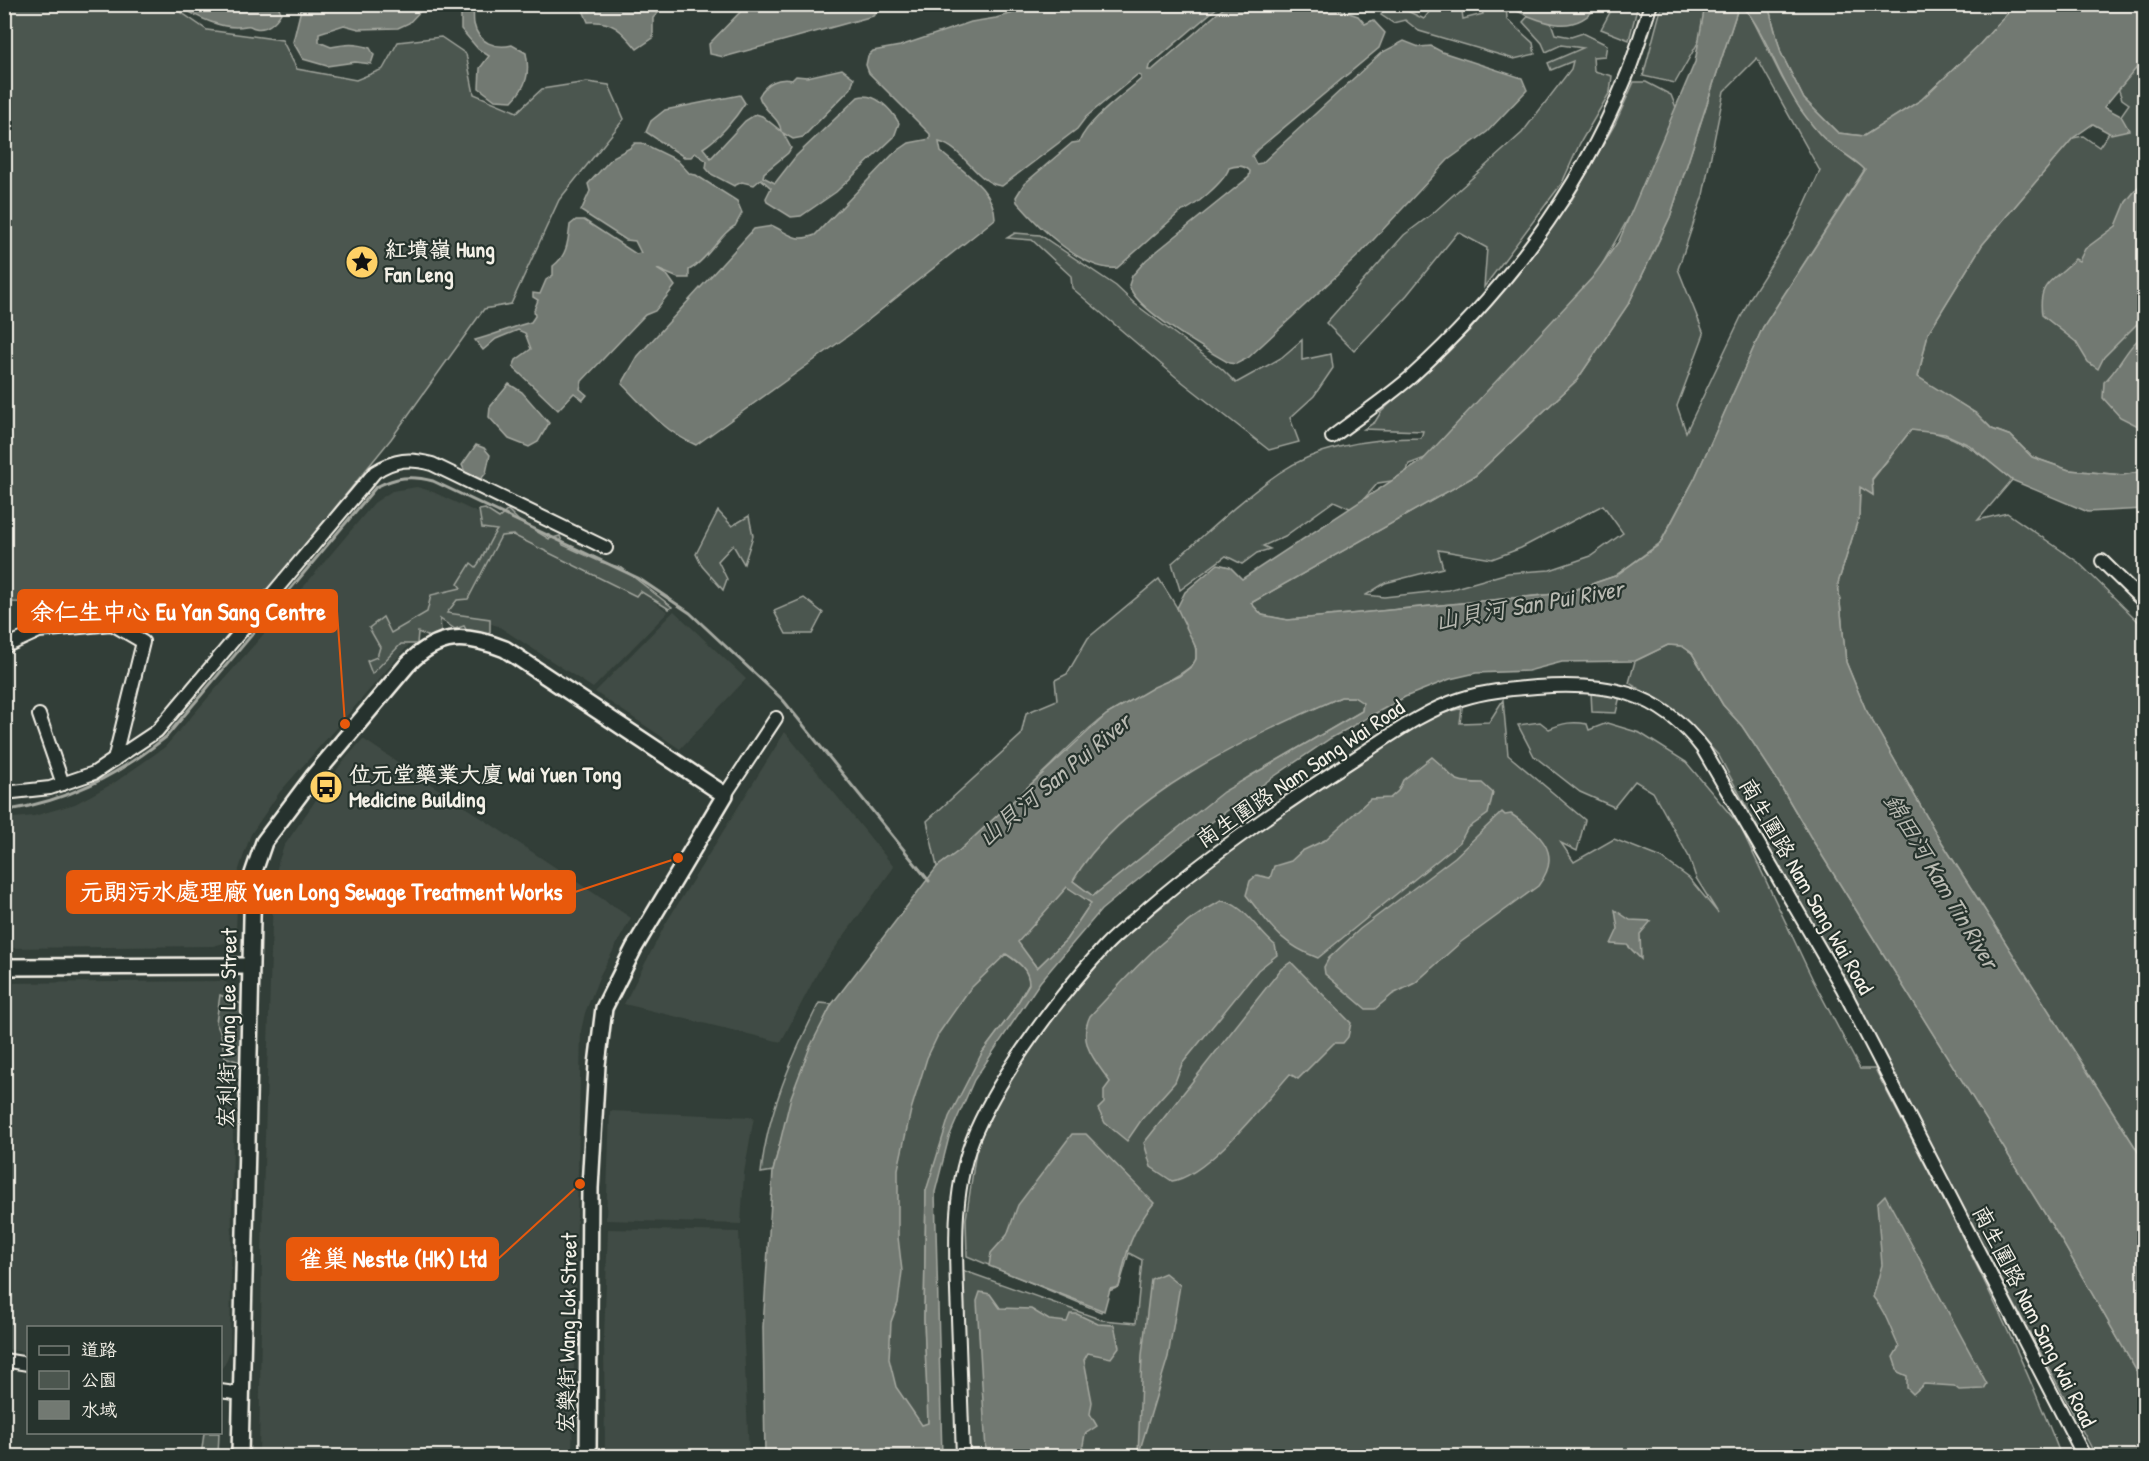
<svg xmlns="http://www.w3.org/2000/svg" width="2149" height="1461" viewBox="0 0 2149 1461" font-family="'Patrick Hand','LXGW WenKai TC',sans-serif">
  <style>
    .built { fill: #404b44 }
    .green { fill: #4c564f; stroke: #a0a49c; stroke-width: 1.5; fill-rule: evenodd }
    .water { fill: #727972; stroke: #a6a9a1; stroke-width: 1.5; fill-rule: evenodd }
    .lines { fill: none; stroke-linecap: round; stroke-linejoin: round }
    .stream { stroke: #a6a9a1; stroke-width: 3 }
    .minor-casing { stroke: #f4f1e8; stroke-width: 16 }
    .tertiary-casing { stroke: #f4f1e8; stroke-width: 20 }
    .minor { stroke: #26332d; stroke-width: 12 }
    .tertiary { stroke: #26332d; stroke-width: 15 }
    .labels { text-anchor: middle; stroke-width: 4.5; stroke-linejoin: round; paint-order: stroke }
    .poi-label { font-size: 22px; font-weight: bold; fill: #f4f1e8; stroke: #26332d; text-anchor: start }
    .street-label { font-size: 22px; fill: #f4f1e8; stroke: #26332d }
    .water-label { font-size: 24px; font-style: italic; fill: #babbb3; stroke: #26332d }
    .leader { fill: none; stroke: #e8590c; stroke-width: 2 }
    .callout-dot { fill: #e8590c; stroke: #26332d; stroke-width: 2 }
    .callout { fill: #e8590c; stroke: #e8590c; stroke-width: 2 }
    .callout-label { font-size: 24px; text-anchor: middle; font-weight: bold; fill: #fff }
  </style>
  <rect width="100%" height="100%" fill="#323e38"/>
  <filter id="ink" filterUnits="userSpaceOnUse"><feTurbulence type="fractalNoise" baseFrequency=".0167" numOctaves="2"/><feDisplacementMap in="SourceGraphic" scale="12" xChannelSelector="R" yChannelSelector="G"/><feConvolveMatrix kernelMatrix="1 2 1 2 8 2 1 2 1" color-interpolation-filters="sRGB"/></filter>
  <g filter="url(#ink)">
    <g class="built">
      <path d="M417 487 431 491 512 529 645 595 668 612 593 688 498 626 481 621 447 622 430 628 414 639 279 793 251 834 239 869 236 929 228 942 213 946 5 948 4 819 34 816 75 804 114 783 165 747 269 628 374 503 392 491Z"/>
      <path d="M674 611 746 679 680 749 595 692Z"/>
      <path d="M785 732 894 867 819 970 781 1042 624 1004 666 923Z"/>
      <path d="M363 739 631 918 600 975 585 1013 581 1031 572 1456H259L263 1196 273 893 278 863 284 846 341 764Z"/>
      <path d="M224 981 231 986 235 995 230 1351 225 1364 221 1369 220 1328H28V1353L5 1349V983Z"/>
      <path d="M610 1111 754 1117 744 1173 741 1224 606 1220Z"/>
      <path d="M608 1229 739 1232 749 1456H605L604 1338Z"/>
    </g>
    <g class="green">
      <path d="M5 5H162L179 11 207 30 282 40 297 69 356 80 383 69 398 42 441 37 466 54 474 94 517 112 542 89 587 82 609 85 624 119 559 200 511 304 484 309 391 439 265 594 174 626 132 627 125 603 5 602Z"/>
      <path d="M1385 5H1395L1424 19 1430 11 1427 5H1473L1462 11 1463 19 1483 14 1481 5H1506L1507 19 1533 43 1535 54 1514 59 1419 31 1405 20 1393 23 1381 15Z"/>
      <path d="M1614 5H1638L1629 40 1601 29Z"/>
      <path d="M1662 5H1717V9L1675 83 1643 76Z"/>
      <path d="M1739 5 1751 16 1782 78 1801 110 1827 141 1865 169 1763 327 1695 478 1660 543 1615 576 1565 593 1288 620 1262 615 1251 603 1475 476 1577 380 1629 303 1670 217ZM1757 58 1820 171 1793 230 1750 298 1686 432 1677 406 1704 334 1678 269 1703 195 1724 91ZM1603 505 1623 533 1591 556 1550 570 1508 573 1448 590 1384 597 1366 595 1385 583 1443 568 1438 550 1492 559 1521 548Z"/>
      <path d="M1768 5H2015L1980 44 1921 100 1864 136 1838 133 1804 99 1781 53Z"/>
      <path d="M1533 11 1548 14 1555 34 1571 37 1583 33 1607 45 1605 56 1593 57 1594 71 1612 76 1610 92 1580 143 1562 183 1484 287 1487 248 1458 232 1407 295 1354 351 1326 323 1404 235 1432 214 1522 133 1571 69 1573 61 1551 70 1548 63 1583 48 1561 45 1546 52 1542 43 1523 22Z"/>
      <path d="M2144 59V471L2123 475 2069 470 2032 457 2011 436 1992 429 1977 414 1918 378 1928 333 1982 245 2073 138 2083 136 2099 147 2129 104 2122 99 2118 88Z"/>
      <path d="M1634 82H1646L1671 95 1679 115 1654 173 1587 291 1438 453 1409 464 1405 479 1378 483 1354 510 1334 501 1285 536 1263 546 1270 549 1257 553 1242 564 1226 556 1180 590 1172 563C1207 533 1241 499 1279 473 1320 445 1372 438 1421 438L1423 431 1364 429 1375 422 1381 412 1471 329 1571 201 1615 124Z"/>
      <path d="M1015 233 1040 235 1116 286 1135 304 1222 369 1236 383 1281 358 1302 340V360L1331 354 1333 368 1314 396 1290 418 1299 442 1269 450 1176 377 1072 288 1071 276 1032 240 1007 238Z"/>
      <path d="M1911 430C1954 430 1981 454 2012 480L1978 520 2007 513 2078 562 2144 627V1161L1936 833 1865 708 1846 662 1838 583 1859 516 1860 486 1873 495 1872 480Z"/>
      <path d="M485 509 499 518 508 510 519 521 549 539 560 536 563 545 601 562 622 568 672 607 669 609 640 591 636 596 513 535 501 536 468 599 457 600 447 613 490 619V632L477 649 464 626 455 629 440 619 441 631 432 638 418 632 417 644H401L372 674 367 661 377 657 380 647 369 628 383 617 391 633 427 612 431 595 461 588 458 584 471 563 476 567C485 556 488 541 497 530L482 528 479 510Z"/>
      <path d="M718 511 732 526 749 516 753 536 744 564 733 545 718 561 727 579 723 590 702 566 696 554Z"/>
      <path d="M1159 579C1169 595 1203 644 1195 661 1188 675 1122 703 1105 716 1085 730 1068 748 1051 765 1021 794 990 822 960 850L937 867 927 821 1021 735 1026 713 1057 700 1055 680 1067 674 1088 638Z"/>
      <path d="M804 598 823 613 812 634H786L774 611Z"/>
      <path d="M1668 645 1682 646 1692 653 1723 705 1742 726 1773 773 1810 836 2063 1243 2144 1384V1456H2096L1719 756 1679 713 1629 683 1635 661Z"/>
      <path d="M1591 692 1620 696 1616 713 1592 712Z"/>
      <path d="M1341 697H1354L1363 702 1362 711 1250 776 1191 818 1093 896 1073 881 1068 887 1091 903 1066 940 1037 968 1028 957 1006 954C1017 962 1029 969 1029 983L1011 1014 982 1053 926 1191 924 1319 928 1409V1424L923 1425 942 1456H857L891 1026 1158 774Z"/>
      <path d="M1503 700 1508 755 1585 820 1577 851 1561 843 1574 862 1614 839 1662 858 1689 878 1718 913 1696 878 1689 857 1653 792 1635 781 1614 807 1580 792 1534 756 1518 725 1540 722 1549 729C1563 723 1573 721 1587 724L1589 730 1607 723 1640 733 1686 762 1740 826 1813 980 1860 1069H1875C1942 1197 2009 1320 2061 1456H970L957 1283 962 1270 1102 1320 1136 1323 1142 1260 1129 1253 1119 1287 1109 1291 1101 1312 967 1256 966 1219 977 1144 997 1091 1078 980 1121 939 1169 901 1161 891 1283 801 1426 718 1462 708 1460 723 1489 722Z"/>
      <path d="M220 995 258 1011 255 1041 240 1062 225 1057 221 1034 216 1023Z"/>
      <path d="M819 1003 832 1004C803 1061 788 1109 773 1171L761 1173C767 1113 792 1057 819 1003Z"/>
      <path d="M204 1433H219L218 1456H201Z"/>
    </g>
    <g class="water">
      <path d="M748 4H884V5L873 16 724 57 710 54 709 44Z"/>
      <path d="M177 5H278L281 13C276 22 266 31 255 28 250 27 252 25 246 26 222 31 198 17 177 5Z"/>
      <path d="M302 5H426L409 23 398 28 359 29 344 25 319 33V42L331 47C346 44 355 43 370 48L374 55 371 64 355 62 327 66 303 59 293 42Z"/>
      <path d="M434 5H473C474 11 473 18 474 24 478 43 496 49 512 45L526 53C530 73 527 86 512 101L495 100 479 88 480 68 489 56 478 49 461 29V12Z"/>
      <path d="M593 5V4L666 5 653 18V38L637 49C622 31 613 20 588 22L583 10 590 11Z"/>
      <path d="M1041 5H1220L1149 66 1148 70H1152L1227 5H1325L1358 16 1365 24 1373 20 1385 33 1379 48 1257 150 1252 156 1256 164 1262 163 1381 53 1404 41 1419 47 1431 46 1442 52 1522 78 1527 90 1487 132 1448 160 1360 254 1248 358 1236 364 1229 363C1207 350 1134 309 1129 285L1132 276 1146 260 1249 177 1250 171C1244 165 1237 165 1229 168 1225 181 1193 209 1180 212L1117 268C1083 272 1038 226 1017 202L1016 197 1024 184 1072 143 1079 142C1089 119 1121 97 1141 79V76L1137 75 1086 117 1077 129 1002 186C977 184 964 148 939 142L941 152C960 169 996 191 995 219L852 333 696 445C665 432 645 408 622 384L638 356 754 229 773 226C790 234 795 243 815 235L893 154 909 143 930 139V134L869 73 866 65 868 56 873 51 900 46 971 22 996 18Z"/>
      <path d="M1502 5H1598C1571 41 1536 18 1502 5Z"/>
      <path d="M1705 5H1739L1670 217 1629 303 1577 380 1475 476 1251 603 1262 615 1288 620 1565 593 1615 576 1660 544 1695 478 1763 327 1865 170C1854 158 1840 152 1828 142 1818 134 1808 120 1801 110 1778 77 1768 36 1742 5H1768L1781 53 1804 99 1838 133 1864 136 1921 100 1980 44 2015 5H2144V59L2104 107 2121 116 2129 130 2111 134 2093 124 2073 138 1982 245 1928 333 1918 377 1977 414 1992 429 2011 436 2032 457 2069 470 2123 475 2144 471V509L2088 512 2012 480 1969 445 1945 434 1911 430 1872 479 1873 495 1860 487 1859 516 1838 583 1846 662 1865 708 1936 833 2144 1161V1384L2063 1243 1810 836 1773 773 1742 726 1723 705 1692 653 1682 646 1668 645 1635 661 1562 662 1528 671 1476 673 1450 679 1405 697 1331 738 1269 780 1174 850 1101 910 1040 982 974 1080 949 1137 935 1192 942 1456H765L763 1327 773 1171 791 1097 810 1047 832 1004 937 867 960 850 1106 715 1154 687 1179 676 1192 666 1196 659V648L1177 608 1185 592 1218 564 1230 567 1242 579 1422 461 1592 278 1619 241 1695 62ZM1341 697H1354L1363 703 1362 711 1223 792 1093 896 1073 881C1120 796 1255 734 1341 697ZM1067 887 1091 903 1066 940 1037 968 1018 942ZM1006 954C1017 961 1029 969 1029 984L1011 1014 982 1053 949 1117 926 1191 924 1319 928 1423 922 1425 896 1387 889 1359 891 1322 898 1303 902 1271 898 1237V1169L911 1110 927 1058 939 1033 969 990Z"/>
      <path d="M842 69 854 78 851 88 803 137 793 139 783 133 791 148 788 153 764 173 763 177 775 183 796 156 858 97C875 92 891 109 899 123L894 137 836 192 801 216 791 217 767 202 766 198 771 188 761 179 754 185 742 182 734 186 711 174 706 168 707 161 695 153 691 157H684L646 132 651 121 665 110 740 95 745 103C735 119 719 138 703 148L711 158 745 121 756 114 762 116 781 131C781 119 762 110 759 96 766 83 778 77 792 80L796 76 807 77Z"/>
      <path d="M635 143H642L677 160 690 174 696 175 737 201 742 213 735 226C722 231 708 260 689 270V278H678L657 269 668 276 675 286 655 311 645 315 582 381 580 389 587 395 583 400 574 393 558 410 513 367 516 360 531 349 525 333 518 330 496 339 483 350 475 340C495 335 512 327 531 322L535 316 534 310 538 300 533 297V293L540 294 546 280 553 275V266C567 256 568 242 570 225L576 220H584L636 254 641 253 635 241 626 240 581 211 590 191 588 184 613 157 630 148Z"/>
      <path d="M2142 182H2144V317L2104 357 2098 369 2088 362 2076 342 2042 315C2037 280 2055 281 2075 259L2079 261 2085 249 2116 226 2126 202Z"/>
      <path d="M2144 335V429L2120 417 2103 398 2104 382C2120 368 2126 347 2144 335Z"/>
      <path d="M509 384 522 392 549 423 538 442 529 447 509 439 489 417 490 407Z"/>
      <path d="M476 445 484 448 490 455 486 473 481 479 465 472 462 465Z"/>
      <path d="M1432 757C1456 776 1447 783 1482 783L1493 793 1488 814 1467 829 1460 842 1318 958C1279 943 1270 925 1246 895L1250 881 1257 875 1270 878 1274 866 1291 861 1302 851 1325 840 1370 799 1390 798 1398 791 1403 780Z"/>
      <path d="M1502 812 1505 815 1511 814C1540 833 1564 853 1538 886L1461 942 1415 983 1393 994 1375 1009H1366L1325 974 1324 967 1329 958 1360 929 1455 857Z"/>
      <path d="M1221 901C1243 902 1258 932 1275 945L1277 955 1258 970 1195 1048 1182 1064 1175 1082 1142 1119 1127 1141 1105 1123 1098 1109 1104 1103V1090L1110 1082C1095 1060 1077 1043 1090 1016 1131 973 1168 929 1221 901Z"/>
      <path d="M1615 910 1630 920 1651 921 1640 934 1641 959 1627 945 1611 944 1618 929Z"/>
      <path d="M1291 962 1351 1023 1348 1037 1343 1043H1334L1298 1079 1290 1074C1265 1102 1208 1176 1172 1181L1151 1167 1144 1143 1281 969Z"/>
      <path d="M1072 1134H1086L1154 1203C1131 1231 1126 1252 1119 1287L1110 1289 1104 1311 989 1266 991 1253 1007 1235 1018 1205Z"/>
      <path d="M1885 1195 1987 1384 1984 1389 1959 1390 1954 1386 1924 1384 1913 1394 1907 1388V1376L1898 1372 1893 1357 1899 1347C1890 1329 1886 1312 1873 1297L1882 1265 1877 1203Z"/>
      <path d="M1165 1273 1180 1285 1168 1357 1138 1456 1142 1355 1151 1279Z"/>
      <path d="M980 1292 990 1294 1000 1308 1031 1309 1049 1320 1067 1322 1070 1314H1077L1098 1324 1114 1325 1119 1347 1111 1358 1088 1353 1084 1360 1092 1402 1090 1414 1097 1426 1085 1434 1081 1456H1017L986 1451 977 1301Z"/>
    </g>
    <g class="lines">
      <path class="stream" d="M4 811C67 801 117 776 166 737L376 487C396 477 411 475 433 481L638 578 690 613 783 700 929 881"/>
      <g class="minor-casing">
        <g id="minor">
          <path d="M1332 437C1358 417 1387 398 1412 376 1501 295 1578 195 1624 82 1635 57 1642 30 1651 4"/>
          <path d="M2102 561 2144 602"/>
          <path d="M4 647 39 631 112 624 143 642 114 760"/>
          <path d="M39 715 63 784"/>
          <path d="M4 793 50 788 94 773 157 731 375 472C395 459 410 458 432 464L606 548"/>
          <path d="M725 795 776 718"/>
          <path d="M4 1360 28 1364"/>
          <path d="M220 1391 242 1394"/>
          <path d="M963 1456C961 1410 960 1364 958 1318 956 1256 950 1189 976 1131 1003 1070 1059 996 1105 946 1118 932 1134 921 1148 908 1213 852 1285 803 1357 757 1390 736 1423 711 1461 699 1485 691 1512 689 1536 687 1606 682 1659 690 1703 749L1843 989 2084 1456"/>
        </g>
      </g>
      <g class="tertiary-casing">
        <g id="tertiary">
          <path d="M4 967 250 966"/>
          <path d="M240 1456 253 874 264 842 313 777 408 664C439 632 466 634 505 649L725 795 634 948 604 1008 597 1065 590 1188 588 1456"/>
        </g>
      </g>
      <use href="#minor" class="minor"/>
      <use href="#tertiary" class="tertiary"/>
    </g>
  </g>
  <defs>
    <g id="sight-disc" transform="scale(1.725)"><circle r="9.5" fill="#ffd166" stroke="#26332d"/><path d="M0-6L1.8-2.2L6-1.7L2.9 1.2L3.7 5.4L0 3.3L-3.7 5.4L-2.9 1.2L-6-1.7L-1.8-2.2Z" fill="#111"/></g>
    <g id="bus-disc" transform="scale(1.725)"><circle r="9.5" fill="#ffd166" stroke="#26332d"/><path d="M-5-6H5V4H4V6H2V4H-2V6H-4V4H-5ZM-3.5-4V0h7V-4ZM-3.5 1.2v1.5H-2V1.2ZM2 1.2v1.5H3.5V1.2Z" fill="#111"/></g>
  </defs>
  <g fill-rule="evenodd">
    <use href="#sight-disc" x="362" y="262"/>
    <use href="#bus-disc" x="326" y="787"/>
  </g>
  <g class="labels">
    <g class="poi-label">
      <text x="385" y="257">紅墳嶺 Hung<tspan x="385" dy="25">Fan Leng</tspan></text>
      <text x="349" y="782">位元堂藥業大廈 Wai Yuen Tong<tspan x="349" dy="25">Medicine Building</tspan></text>
    </g>
    <g class="street-label">
      <text transform="translate(1300 773) rotate(-34)" y="8">南生圍路 Nam Sang Wai Road</text>
      <text transform="translate(1807 886) rotate(60)" y="8">南生圍路 Nam Sang Wai Road</text>
      <text transform="translate(227 1028) rotate(-89)" y="8">宏利街 Wang Lee Street</text>
      <text transform="translate(2035 1316) rotate(63)" y="8">南生圍路 Nam Sang Wai Road</text>
      <text transform="translate(567 1333) rotate(-89)" y="8">宏樂街 Wang Lok Street</text>
    </g>
    <g class="water-label">
      <text transform="translate(1529 605) rotate(-10)" y="8">山貝河 San Pui River</text>
      <text transform="translate(1054 780) rotate(-40)" y="8">山貝河 San Pui River</text>
      <text transform="translate(1941 881) rotate(59)" y="8">錦田河 Kam Tin River</text>
    </g>
  </g>
  <path class="leader" d="M345 724L337 611M678 858L575 892M580 1184L498 1259"/>
  <g class="callout-dot">
    <circle cx="345" cy="724" r="6"/>
    <circle cx="678" cy="858" r="6"/>
    <circle cx="580" cy="1184" r="6"/>
  </g>
  <g class="callout">
    <rect x="18" y="590" width="319" height="42" rx="6"/>
    <rect x="67" y="871" width="508" height="42" rx="6"/>
    <rect x="287" y="1238" width="211" height="42" rx="6"/>
  </g>
  <g class="callout-label">
    <text x="178" y="620">余仁生中心 Eu Yan Sang Centre</text>
    <text x="321" y="900">元朗污水處理廠 Yuen Long Sewage Treatment Works</text>
    <text x="393" y="1267">雀巢 Nestle (HK) Ltd</text>
  </g>
  <rect width="2149" height="1461" fill="none" stroke="#26332d" stroke-width="24"/>
  <rect x="12" y="12" width="2125" height="1437" fill="none" stroke="#f4f1e8" stroke-width="2" filter="url(#ink)"/>
  <rect x="27" y="1326" width="195" height="108" fill="#26332d" stroke="#787f78" stroke-width="1.5"/>
  <rect x="39" y="1346" width="30" height="9" fill="#26332d" stroke="#787f78" stroke-width="1.5"/>
  <text x="81" y="1356" font-size="18" fill="#f4f1e8">道路</text>
  <rect x="39" y="1371" width="30" height="18" fill="#4c564f" stroke="#787f78" stroke-width="1.5"/>
  <text x="81" y="1386" font-size="18" fill="#f4f1e8">公園</text>
  <rect x="39" y="1401" width="30" height="18" fill="#727972" stroke="#787f78" stroke-width="1.5"/>
  <text x="81" y="1416" font-size="18" fill="#f4f1e8">水域</text>
</svg>
